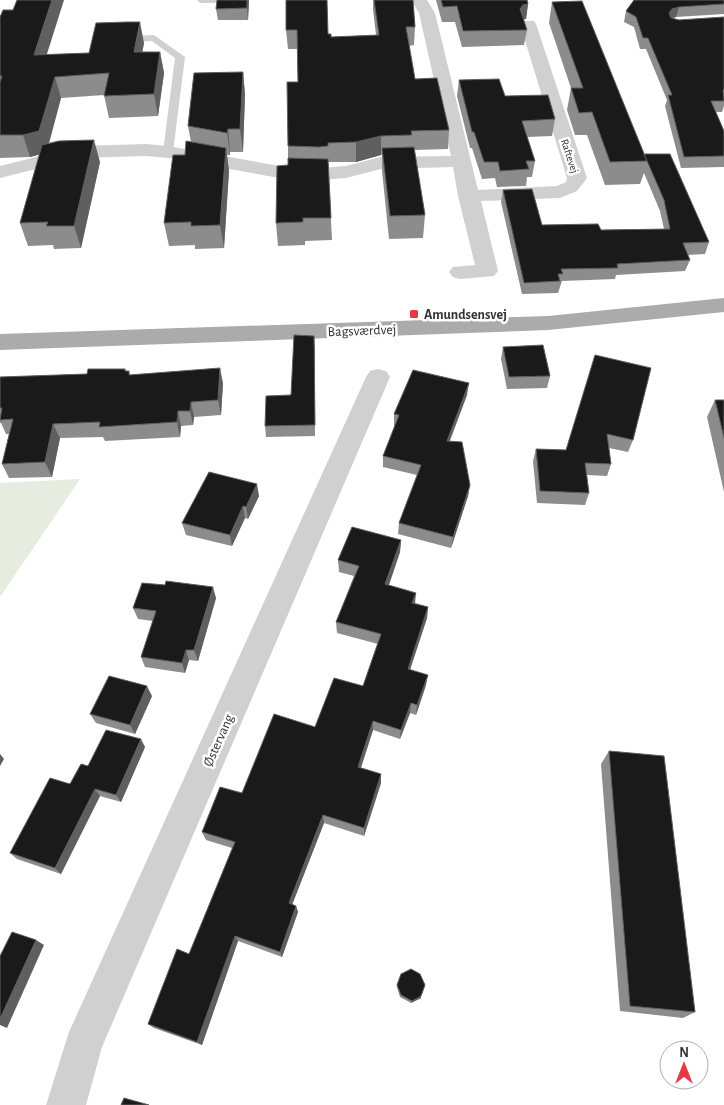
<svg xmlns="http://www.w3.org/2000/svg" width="724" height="1105" viewBox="0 0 724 1105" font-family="'Alegreya Sans',sans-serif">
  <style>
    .green { fill: #e6ecdf }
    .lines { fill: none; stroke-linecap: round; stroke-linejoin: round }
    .lane { fill: #d0d0d0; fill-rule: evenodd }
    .street { fill: #d0d0d0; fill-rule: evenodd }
    .primary { fill: #ababab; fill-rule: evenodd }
    .wall { fill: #8c8c8c }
    .shaded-wall { fill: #5f5f5f }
    .building { fill: #1a1a1a; stroke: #5f5f5f }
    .poi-dot { fill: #e63946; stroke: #fff; stroke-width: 2 }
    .labels { text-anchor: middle; stroke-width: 5; stroke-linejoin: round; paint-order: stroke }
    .far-street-label { font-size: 11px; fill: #333; stroke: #fff }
    .poi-label { font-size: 14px; font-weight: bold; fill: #333; stroke: #fff; text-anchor: start }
    .street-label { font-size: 14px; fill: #333; stroke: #fff }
  </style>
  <rect width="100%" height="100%" fill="#fff"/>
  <path class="green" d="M80 479 0 597V483Z"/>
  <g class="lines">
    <path class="lane" d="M154 35 185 57 173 152 168 155 163 152 175 58 152 41 134 42 129 39 134 36Z"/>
    <g class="street">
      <path d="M197 0H218L215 3H200Z"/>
      <path d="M411 0H427L435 13 478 190 557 186 566 182 567 178 520 24 522 21H534L536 24 587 178 577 191 560 198 481 201 498 271 494 276 460 279 453 277 449 272 453 267 475 265 458 196 453 167 381 169 346 178 320 180 285 179 168 158 146 156 80 158 0 178V166L80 146 146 144 168 146 285 167 320 168 346 166 381 157 451 156 419 13Z"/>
      <path d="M378 369 386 371 390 377 102 1047 86 1105H46L69 1032 366 377 370 371Z"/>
    </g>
    <path class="primary" d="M724 298V312L548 330 0 350V334L548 316Z"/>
  </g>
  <g class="wall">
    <path d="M249 0 248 20H218L216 9Z"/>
    <path d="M286 0 331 37 376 35 373 9V0H413L415 27 414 45 409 46 415 79 449 130 448 149 414 150 425 215 423 238 389 239 382 171V155H381L356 162H328L332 240 305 241V245L278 246 276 223 288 165V146L298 82 297 49H288L286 30Z"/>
    <path d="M436 0H527L528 4 526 19H524L527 30 524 45 462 47 455 22H442Z"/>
    <path d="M724 0V14L676 17 673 18 679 20 724 17V106L722 112H716L724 131V167L681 168 665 106 667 100 646 49H640L634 27 624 22 626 11Z"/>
    <path d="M552 2 644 154 709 242 705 254 687 255 690 260 685 271 616 275 615 279 562 281 558 293 522 294 501 202 503 190 542 225 601 230 664 229 660 211 644 173 640 184 605 185 587 135H575L567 110 571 88 549 23Z"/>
    <path d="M0 17 47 55 89 53 144 43 142 52H160L164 73 158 116 109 118 104 95 61 98 49 144 100 162 81 248 54 249 53 245 28 246 20 223 40 154 30 157 0 158Z"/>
    <path d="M243 72 245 94 243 152H230V155H227L229 171 224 248 195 249V245L169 246 164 223 185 155 191 142 188 126Z"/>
    <path d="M459 80 505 96 555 119 552 136 527 137 535 161 532 177H527L526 186 497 187 495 178 482 179 472 148H470L457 96Z"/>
    <path d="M315 347V436L266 437 265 426 291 395Z"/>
    <path d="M503 347 550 376 547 388 507 389 501 359Z"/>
    <path d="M651 368 633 440 628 452 609 448 611 464 607 476 587 475 589 493 585 505 537 503 533 461 536 449 566 450Z"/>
    <path d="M125 369 126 371H129L130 375 223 383 221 415 194 417 193 425 181 426 180 437 105 441 103 437 60 438 52 477 9 478 2 464 9 434H6L1 423H0V377L87 374Z"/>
    <path d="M467 395 450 441 470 485 468 496 451 548 398 534 399 523 417 475 383 467V456L395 426H394V414Z"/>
    <path d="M715 400H724V492L707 417Z"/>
    <path d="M259 496 248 519 245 518 232 546 186 535 182 523Z"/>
    <path d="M401 540 400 552 389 585 415 603 428 607 427 618 410 669 426 685 416 715 410 713 400 739 373 730 361 768 381 774V783L364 836 324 823 292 905 296 906 298 912 282 957 238 941 202 1045 154 1028 148 1024 189 954 232 848 206 840 202 832 242 793 315 727 363 686 378 644 337 633 336 622 354 576 339 572 338 560Z"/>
    <path d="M216 598 198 661 189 660 185 673 145 667 141 657 153 621 138 619 133 608Z"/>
    <path d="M152 696 135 734 96 723 90 714Z"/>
    <path d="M145 747 121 802 100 796 61 874 17 859 10 853 70 784 88 766Z"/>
    <path d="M609 751 695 1012 683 1018 620 1011 601 764Z"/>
    <path d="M401 974 421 998 411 1003 400 997 397 987Z"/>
  </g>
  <g class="shaded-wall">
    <path d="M52 0H64L40 76 34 55Z"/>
    <path d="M247 0H249L248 20 247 8Z"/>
    <path d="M528 4 526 19 520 20V9L523 5Z"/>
    <path d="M679 7 676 17 669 19V13L672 9Z"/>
    <path d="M140 22 144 43 138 74 134 52Z"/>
    <path d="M160 52 164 73 158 116 154 94Z"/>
    <path d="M243 72 245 94 243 152 240 129Z"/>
    <path d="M55 77 61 98 46 153 30 157 23 135Z"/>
    <path d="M228 129 230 152V155L227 133Z"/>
    <path d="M381 136V155L356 162V142Z"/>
    <path d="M94 140 100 162 81 248 74 226Z"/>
    <path d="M226 148 229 171 224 248 220 225Z"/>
    <path d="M314 336 315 347V436V425Z"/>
    <path d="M220 368 223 383 221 415 218 400Z"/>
    <path d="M469 383 467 395 445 452 447 441Z"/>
    <path d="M191 402 194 417 193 425 190 411Z"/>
    <path d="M178 411 181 426 180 437 177 422Z"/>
    <path d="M53 424 60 438 52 477 45 462Z"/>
    <path d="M257 484 259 496 248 519 246 507Z"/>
    <path d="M470 485 468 496 451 548 453 537Z"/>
    <path d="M243 506 245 518 232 546 230 535Z"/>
    <path d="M401 540 400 552 385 596V584Z"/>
    <path d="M213 587 216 598 198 661 194 650Z"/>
    <path d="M416 593 415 604 412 603Z"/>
    <path d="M428 607 427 618 407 679 408 669Z"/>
    <path d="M186 650 189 660 185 673 182 663Z"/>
    <path d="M428 675 426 685 416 715 417 705Z"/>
    <path d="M147 686 152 696 135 734 130 725Z"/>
    <path d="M411 703 410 713 400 739 401 730Z"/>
    <path d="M373 721V730L358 776V767Z"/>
    <path d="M141 739 145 747 121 802 116 795Z"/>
    <path d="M0 754 4 759 0 766Z"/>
    <path d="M381 774V783L364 836V828Z"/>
    <path d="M95 789 100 796 61 874 55 868Z"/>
    <path d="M323 815 324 823 290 910 289 903Z"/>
    <path d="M296 906 298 912 282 957 280 952Z"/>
    <path d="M235 936 238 941 202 1045 197 1042Z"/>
    <path d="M36 940 44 945 7 1028 0 1025V1019Z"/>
    <path d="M421 996V998L411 1003 412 1001Z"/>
  </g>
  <g class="building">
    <path d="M17 0H52L34 55 89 53 96 23 127 22H140L134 52H160L154 94 104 96 109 73 55 77 39 131 23 135H0V82L2 76H0V17L3 10H13Z"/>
    <path d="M217 0H247V8L216 9Z"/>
    <path d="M286 0H327L328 34H331V37L379 35 374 0H413L415 27H406L415 79 437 78 449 130 411 131 412 135 381 136 356 142 328 143V146L319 147 288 146 287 82H298L297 30H286Z"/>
    <path d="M441 0H527L528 4 523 5 520 9 527 30 463 31 457 6 443 7Z"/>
    <path d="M634 0H724V4L679 7 672 9 669 13 671 18 679 20 724 17V90H723L724 101H711L724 131V156L684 157 668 95H672L648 38H643L636 17 626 11Z"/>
    <path d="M582 1 647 161 610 162 592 112 579 113 571 88H583L552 2Z"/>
    <path d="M243 72 240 129H228L227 133 188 126 194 73Z"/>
    <path d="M499 79 505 96 548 95 555 119 522 121 535 161H526L529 169 500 171 498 162H484L474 132H472L459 80Z"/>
    <path d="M94 140 74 226H46L48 222 20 223 42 145 59 141Z"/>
    <path d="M186 141 226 148 220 225 191 226V222L164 223 173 155H185Z"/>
    <path d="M414 147 425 215 390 216 382 148Z"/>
    <path d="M644 154H670L709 242 683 243 690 260 617 264 618 268 561 269 563 274H558L560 281 524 283 503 190 532 189 542 225 598 224 601 230 670 229 664 200Z"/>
    <path d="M288 158 328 159 331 218H303V222L276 223 277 166 288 165Z"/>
    <path d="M294 335 314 336 315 425 265 426 266 396 291 395Z"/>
    <path d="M543 345 550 376 509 377 503 347Z"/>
    <path d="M595 355 651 368 633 440 607 434 611 464 585 463 589 493 540 491 536 449 566 450Z"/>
    <path d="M220 368 218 400 191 402 190 411H178L177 422 99 427 100 422 53 424 45 462 2 464 13 419 0 420 2 408H0V377L87 374 88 369H125V371H129V375Z"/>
    <path d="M413 370 469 383 447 441 462 442 470 485 453 537 399 523 421 465 383 456 399 415 394 414Z"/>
    <path d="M715 400H724V438Z"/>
    <path d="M209 472 257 484 246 507 243 506 230 535 182 523Z"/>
    <path d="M352 527 401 540 385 584 416 593 412 603 428 607 408 669 428 675 417 705 411 703 401 730 373 721 358 767 381 774 364 828 323 815 289 903 296 906 280 952 235 936 197 1042 148 1024 177 949 189 954 235 842 202 832 220 787 242 793 274 714 315 727 334 678 363 686 381 634 336 622 359 566 338 560Z"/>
    <path d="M166 581 213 587 194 650H186L182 663 141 657 156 611 133 608 142 583 165 585Z"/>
    <path d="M109 676 147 686 130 725 90 714Z"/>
    <path d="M106 730 141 739 116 795 95 789 55 868 10 853 50 778 70 784 81 764 88 766Z"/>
    <path d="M609 751 664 756 695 1012 630 1006Z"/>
    <path d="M12 932 36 940 0 1019V956Z"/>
    <path d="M411 969 420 974 425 985 421 996 412 1001 401 995 397 985 401 974Z"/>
    <path d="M124 1098 149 1105H121Z"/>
  </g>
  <rect class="poi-dot" x="409" y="309" width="10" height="10" rx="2.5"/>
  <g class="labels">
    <g class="far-street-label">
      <text transform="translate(570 156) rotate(72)" y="4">Raftevej</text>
    </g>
    <g class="poi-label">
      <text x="424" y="319">Amundsensvej</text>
    </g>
    <g class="street-label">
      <text transform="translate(362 330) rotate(-2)" y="5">Bagsværdvej</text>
      <text transform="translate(218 740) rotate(-66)" y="5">Østervang</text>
    </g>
  </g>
  <g transform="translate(684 1065)"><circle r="24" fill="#ffffff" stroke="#adadad"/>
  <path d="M0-4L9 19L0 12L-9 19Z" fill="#e63946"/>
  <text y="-8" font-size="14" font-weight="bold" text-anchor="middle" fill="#333333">N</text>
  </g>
</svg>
